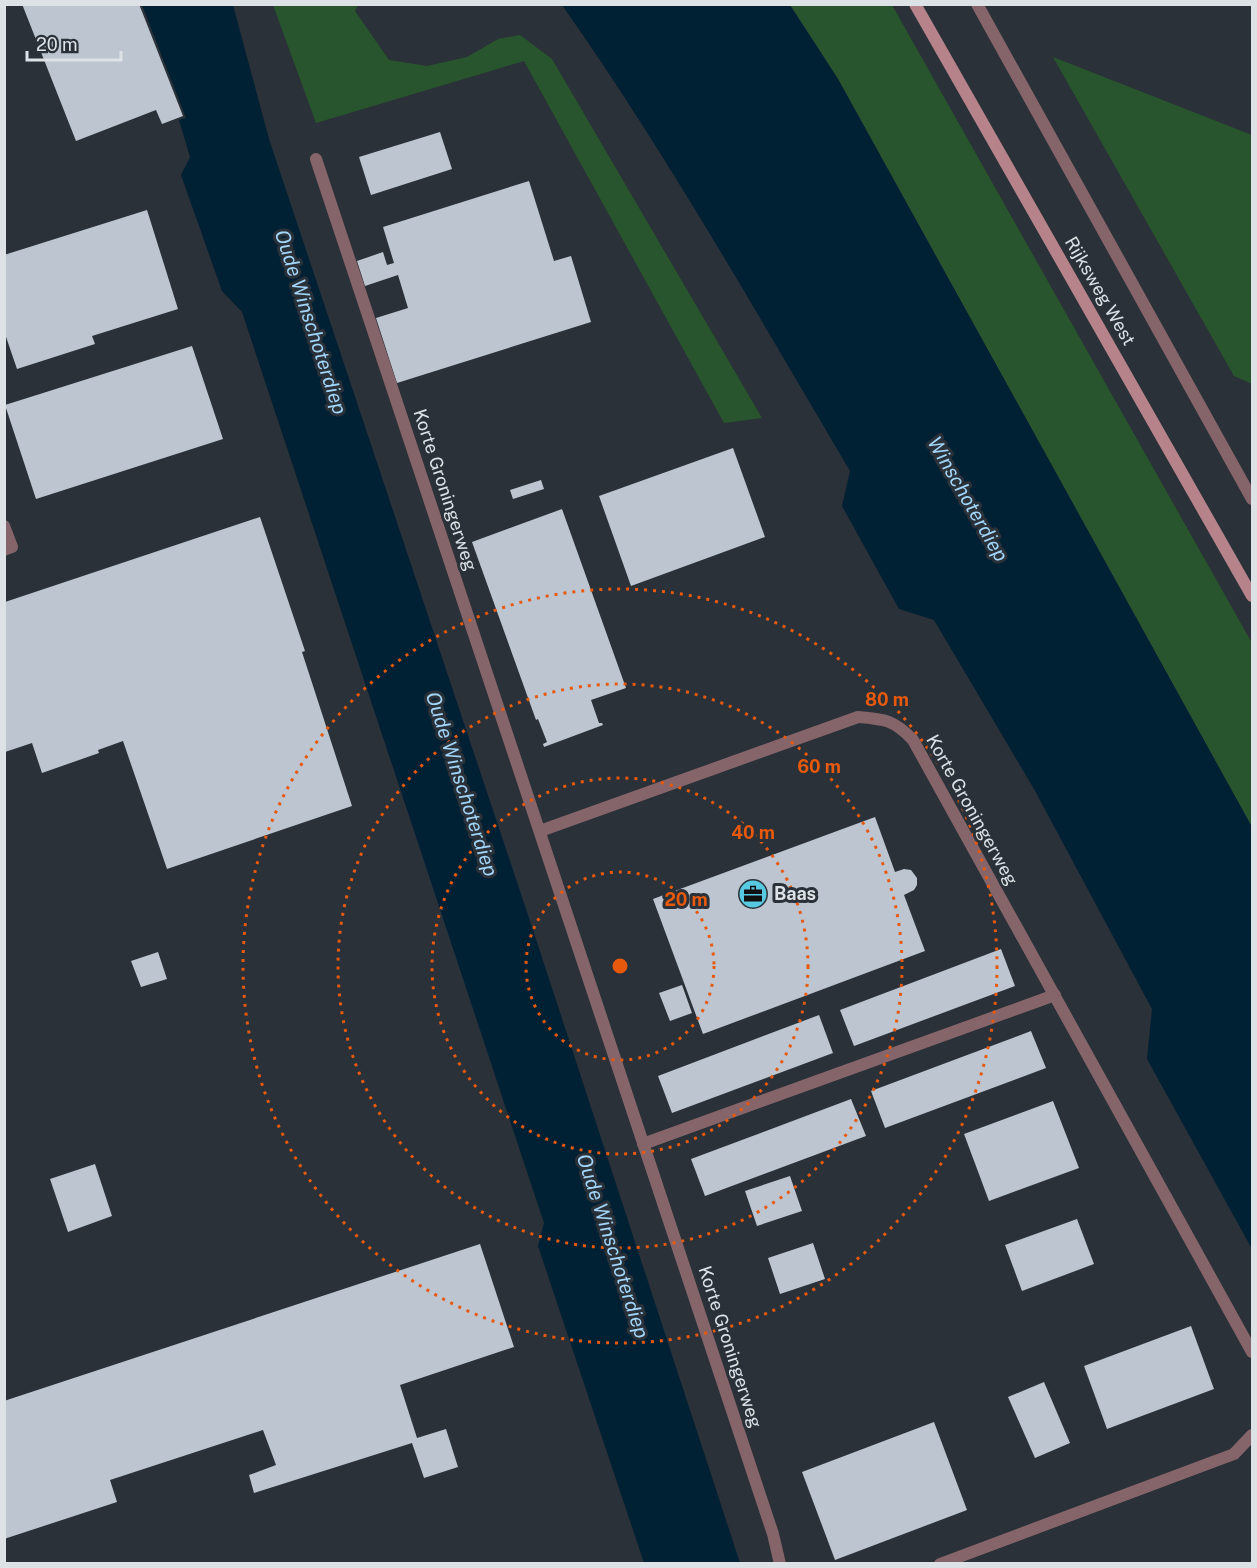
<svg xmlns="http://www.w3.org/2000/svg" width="1257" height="1568" viewBox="0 0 1257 1568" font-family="'Public Sans',sans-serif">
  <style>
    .green { fill: #28552d }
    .water { fill: #002034 }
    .building { fill: #bdc6d0 }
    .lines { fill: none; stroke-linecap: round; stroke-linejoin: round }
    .service { stroke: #86656a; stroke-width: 12 }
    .minor { stroke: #86656a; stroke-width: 12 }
    .secondary { stroke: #b6838a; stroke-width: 12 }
    .ring { fill: none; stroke: #e8590c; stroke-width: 3; stroke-dasharray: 3 6 }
    .labels { text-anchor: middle; stroke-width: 6; stroke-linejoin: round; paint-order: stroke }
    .street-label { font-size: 18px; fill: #dde2e6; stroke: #2a3138 }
    .poi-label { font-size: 18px; font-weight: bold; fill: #dde2e6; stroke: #2a3138; text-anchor: start }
    .water-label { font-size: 20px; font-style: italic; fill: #a1d5f9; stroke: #2a3138 }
    .centre { fill: #e8590c; stroke: #2a3138; stroke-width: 3 }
    .ring-label { font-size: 18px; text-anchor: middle; font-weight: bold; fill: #e8590c; stroke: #2a3138; stroke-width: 6; stroke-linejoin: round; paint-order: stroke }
  </style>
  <rect width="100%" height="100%" fill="#2a3138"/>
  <g class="green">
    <path d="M273 5H358L355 11 389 60 427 66 467 57 498 39 520 35 552 59 762 418 724 423 524 61 316 123Z"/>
    <path d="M790 5H892L1252 643V827L838 79Z"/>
    <path d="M1053 57 1252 135V384L1234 376Z"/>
  </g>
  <g class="water">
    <path d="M142 5H233L269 139 533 930 740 1563H644L538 1246 544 1223 242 312 222 291 181 175 190 157 179 120 186 118Z"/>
    <path d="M562 5H790L838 79 1252 827V1249L1147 1059 1152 1009 1034 789 934 620 899 609 842 506 850 471C757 314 667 154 562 5Z"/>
  </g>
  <g class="building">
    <path d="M22 4H139L183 116 162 124 156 110 76 141Z"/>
    <path d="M440 132 452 169 371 195 359 157Z"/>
    <path d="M529 181 554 261 571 256 591 322 397 383 376 318 408 308 398 275 365 286 357 261 383 252 387 265 394 263 383 227Z"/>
    <path d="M147 210 178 309 92 336 95 344 17 369 4 331V255Z"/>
    <path d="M192 346 223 439 36 499 5 405Z"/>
    <path d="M733 448 765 537 631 586 599 496Z"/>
    <path d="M541 480 544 489 513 499 510 490Z"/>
    <path d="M562 509 626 688 591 700 599 723H602L603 725 544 747 543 744 547 742 538 719 536 720 472 542Z"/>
    <path d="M260 517 305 651 302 652 352 806 167 869 123 741 98 750 99 753 42 773 32 743 5 752V602Z"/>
    <path d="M875 817 895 872 904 869 911 870 917 878V885L914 890 904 895 925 951 703 1034 653 899Z"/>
    <path d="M1001 949 1015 986 854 1046 840 1010Z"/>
    <path d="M158 952 167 979 141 987 131 961Z"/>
    <path d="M682 985 692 1013 670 1021 659 993Z"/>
    <path d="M819 1015 833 1053 672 1113 658 1076Z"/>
    <path d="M1031 1031 1046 1068 885 1128 871 1091Z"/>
    <path d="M851 1099 866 1136 705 1196 691 1159Z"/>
    <path d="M1053 1101 1079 1168 989 1201 964 1134Z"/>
    <path d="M95 1164 112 1216 68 1232 50 1179Z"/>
    <path d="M790 1176 802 1211 757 1226 745 1191Z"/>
    <path d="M1077 1219 1094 1264 1022 1291 1005 1245Z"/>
    <path d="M813 1243 825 1279 780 1294 768 1258Z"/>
    <path d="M480 1244 514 1347 400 1385 417 1438 446 1429 458 1467 424 1478 412 1443 254 1493 249 1475 276 1465 263 1430 110 1480 117 1502 4 1539V1401Z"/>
    <path d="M1191 1326 1214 1389 1107 1429 1084 1366Z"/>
    <path d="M1044 1382 1070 1443 1035 1458 1008 1397Z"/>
    <path d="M934 1422 967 1510 835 1560 802 1472Z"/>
  </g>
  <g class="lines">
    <g class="service">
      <path d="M4 526 12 547 4 550"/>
      <path d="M643 1144 1055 995"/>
    </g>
    <g class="minor">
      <path d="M977 4 1252 499"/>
      <path d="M316 159 773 1534 780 1564"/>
      <path d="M540 831 858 717C885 719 894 720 913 740L1252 1352"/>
      <path d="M940 1564 1234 1454 1252 1435"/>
    </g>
    <path class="secondary" d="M915 4 1252 596"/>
  </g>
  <g class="ring">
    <circle cx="620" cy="966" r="94"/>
    <circle cx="620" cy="966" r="188"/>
    <circle cx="620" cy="966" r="282"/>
    <circle cx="620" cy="966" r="377"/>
  </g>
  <defs>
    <g id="office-disc" transform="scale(1.5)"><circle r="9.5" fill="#57c9e2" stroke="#2a3138"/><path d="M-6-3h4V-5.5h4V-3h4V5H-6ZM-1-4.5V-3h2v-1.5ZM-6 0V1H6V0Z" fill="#111"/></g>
  </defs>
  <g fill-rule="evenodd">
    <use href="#office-disc" x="753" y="894"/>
  </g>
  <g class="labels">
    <g class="street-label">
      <text transform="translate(1100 291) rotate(60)" y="6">Rijksweg West</text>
      <text transform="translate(445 490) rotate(72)" y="6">Korte Groningerweg</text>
      <text transform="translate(972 810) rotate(61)" y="6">Korte Groningerweg</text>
      <text transform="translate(730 1347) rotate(72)" y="6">Korte Groningerweg</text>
    </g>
    <g class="poi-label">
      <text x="774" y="900">Baas</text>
    </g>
    <g class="water-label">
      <text transform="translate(311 322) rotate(72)" y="7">Oude Winschoterdiep</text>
      <text transform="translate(968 499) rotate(60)" y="7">Winschoterdiep</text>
      <text transform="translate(462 784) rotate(72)" y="7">Oude Winschoterdiep</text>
      <text transform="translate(613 1246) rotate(72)" y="7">Oude Winschoterdiep</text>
    </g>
  </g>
  <circle cx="620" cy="966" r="9" class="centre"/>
  <g class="ring-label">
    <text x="887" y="706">80 m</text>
    <text x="819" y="773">60 m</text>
    <text x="753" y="839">40 m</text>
    <text x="686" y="906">20 m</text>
  </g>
  <rect width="1257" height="1568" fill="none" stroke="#dde2e6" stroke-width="12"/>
  <path d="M27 51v9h94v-9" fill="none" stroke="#dde2e6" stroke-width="3"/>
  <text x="36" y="51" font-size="18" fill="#dde2e6" stroke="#2a3138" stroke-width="4.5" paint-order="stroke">20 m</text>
</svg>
